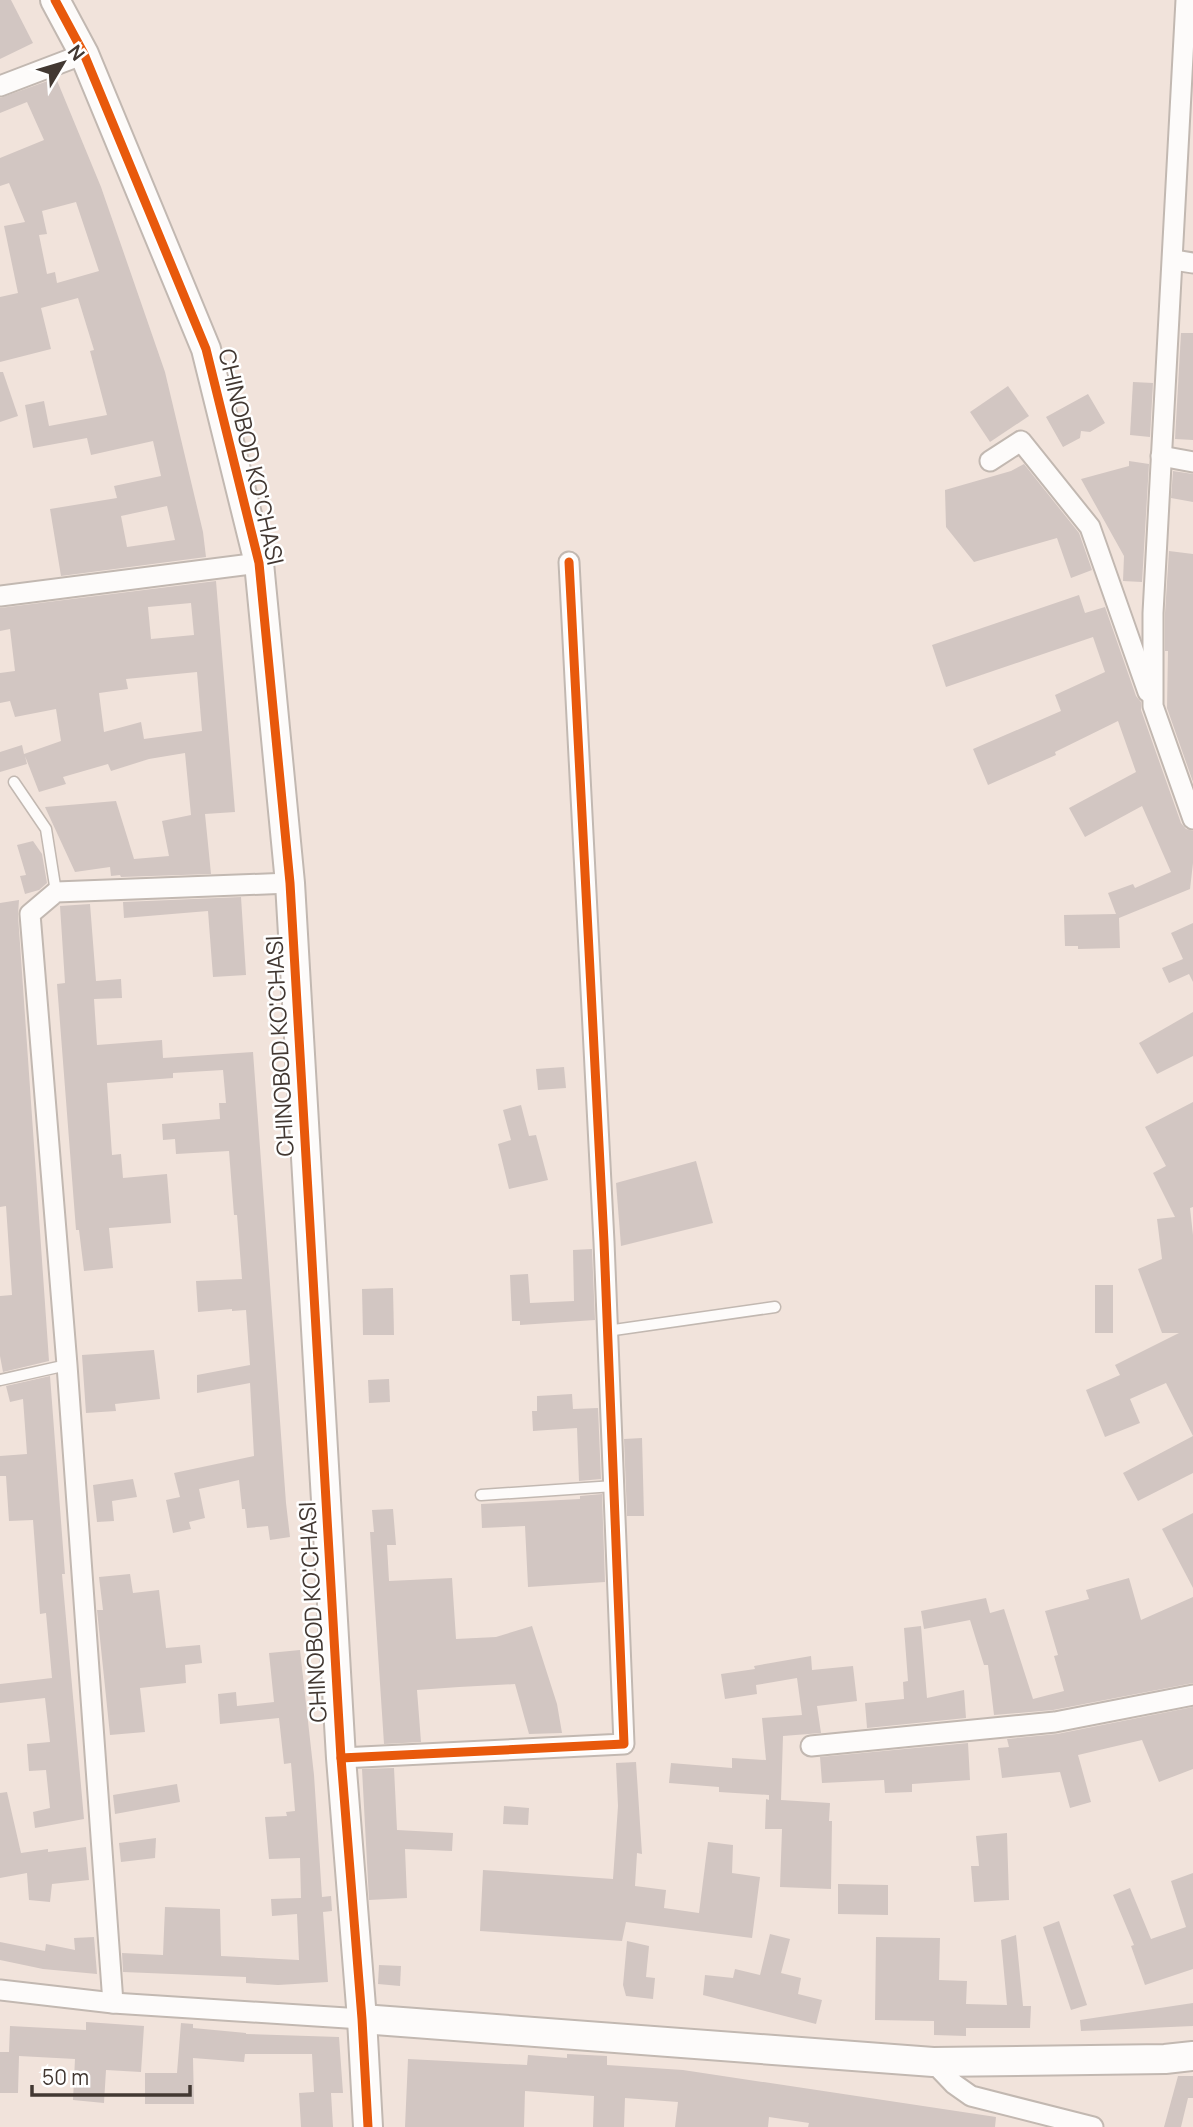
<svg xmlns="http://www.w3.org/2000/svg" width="1193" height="2127" viewBox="0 0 1193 2127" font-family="Manrope,sans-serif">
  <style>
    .building { fill: #d2c6c2; fill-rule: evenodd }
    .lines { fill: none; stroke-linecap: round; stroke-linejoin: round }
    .lane-casing { stroke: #c2b8b1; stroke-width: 13 }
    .street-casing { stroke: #c2b8b1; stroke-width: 23 }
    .secondary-casing { stroke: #c2b8b1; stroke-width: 32 }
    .lane { stroke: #fdfbfa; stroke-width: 10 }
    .street { stroke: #fdfbfa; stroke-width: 19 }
    .secondary { stroke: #fdfbfa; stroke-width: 28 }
    .cycleway-casing { stroke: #fff; stroke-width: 13 }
    .cycleway { stroke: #e8590c; stroke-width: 9 }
    .labels { text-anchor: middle; stroke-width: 5; stroke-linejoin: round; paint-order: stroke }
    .street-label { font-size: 23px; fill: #423832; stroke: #fff }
  </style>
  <rect width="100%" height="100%" fill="#f1e3db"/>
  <g class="building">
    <path d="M0 0H11L33 43 0 59Z"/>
    <path d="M56 78 101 187 165 372 203 532 206 557 61 576 50 509 117 498 114 486 161 476 153 441 91 455 87 438 33 448 25 405 44 401 49 426 107 415 90 351 94 350 78 298 41 308 51 349 0 362V297L18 293 4 226 25 222 9 183 0 186V158L44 140 27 102 0 113V98ZM76 202 99 271 57 283 55 272 47 274 39 235 47 234 42 211ZM167 506 175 540 127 547 121 516Z"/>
    <path d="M1181 333H1193V440L1175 439Z"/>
    <path d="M0 372H3L18 416 0 422Z"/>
    <path d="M1133 382 1153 383 1150 437 1130 435Z"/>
    <path d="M1008 386 1029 416 990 442 970 412Z"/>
    <path d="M1088 394 1105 423 1090 432 1081 431 1080 438 1063 447 1046 417Z"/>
    <path d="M1129 461 1149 464 1142 582 1123 581 1124 556 1081 479 1129 466Z"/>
    <path d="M1024 464 1079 533 1092 570 1071 578 1057 538 974 562 946 527 945 490 1011 471Z"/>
    <path d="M1173 471 1193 474V502L1171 498Z"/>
    <path d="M1169 551 1193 554V782L1167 708 1168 651H1165V613Z"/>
    <path d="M216 581 235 812 205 814 211 874 121 877 120 875 111 876 110 867 75 872 45 807 116 801 134 859 169 856 162 821 191 815 185 753 149 759 111 771 108 764 63 777 66 784 39 792 25 756 27 764 0 772V752L22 745 24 754 61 741 56 709 15 717 10 701 0 703V673L15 671 10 629 0 631V608ZM191 603 194 635 151 639 148 607ZM197 672 202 731 144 739 141 722 104 732 99 693 128 689 126 679Z"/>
    <path d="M1079 595 1085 613 1105 607 1136 696 1141 702V710L1181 823 1186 829 1193 831V863L1190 889 1119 918 1120 948 1078 949V946H1065L1064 915 1116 914 1108 893 1133 884 1135 888 1171 872 1142 806 1085 837 1069 808 1136 772 1118 721 1055 752 1056 755 988 785 973 749 1061 711 1055 695 1105 672 1093 637 946 687 932 645Z"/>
    <path d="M33 841 42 854 47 883 39 890 25 894 20 876 26 875 17 845Z"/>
    <path d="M241 897 246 975 213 977 208 911 124 918 123 902Z"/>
    <path d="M19 900 18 915 49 1361 3 1372 0 1356V1296L12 1295 6 1206 0 1207V903Z"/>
    <path d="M90 904 96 981 121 979 122 998 94 999 97 1045 162 1040 163 1058 253 1052 286 1503 290 1537 270 1540 268 1526 247 1528 245 1509H242L239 1480 199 1489 205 1518 189 1522 191 1529 173 1533 166 1500 180 1497 174 1473 254 1456 250 1383 197 1393V1375L250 1365 246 1310 232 1311V1309L198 1312 196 1281 242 1279 237 1215H234L229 1151 176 1154 175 1139 163 1140 162 1124 220 1119 219 1103H226L223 1070 173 1073V1078L107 1083 112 1155 121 1154 123 1178 167 1174 171 1223 109 1228 113 1268 84 1271 79 1230H76L57 984 65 983 60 906Z"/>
    <path d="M1193 923V982L1189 974 1169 983 1162 968 1183 959 1171 933Z"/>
    <path d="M1193 1012V1056L1157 1074 1139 1043Z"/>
    <path d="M564 1067 566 1088 538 1090 536 1069Z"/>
    <path d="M1193 1102V1207L1190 1208 1193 1235V1436L1166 1383 1130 1399 1140 1423 1105 1437 1086 1390 1120 1375 1115 1365 1179 1333H1162L1138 1269 1162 1259 1157 1219 1175 1217 1153 1173 1166 1166 1145 1127Z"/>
    <path d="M521 1105 529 1136 536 1135 548 1180 509 1189 498 1144 511 1140 503 1110Z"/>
    <path d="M696 1161 713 1223 621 1246 616 1183Z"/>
    <path d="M592 1249 595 1320 520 1325V1321H512L510 1275 528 1274 530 1303 574 1301 573 1250Z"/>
    <rect x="1095" y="1285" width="18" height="48"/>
    <path d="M393 1288 394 1335H363L362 1289Z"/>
    <path d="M154 1350 160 1399 115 1404 116 1411 86 1413 82 1355Z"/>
    <path d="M50 1376 65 1574H62L84 1819 35 1828 33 1812 50 1808 46 1770 29 1771 27 1744 50 1742 45 1698 0 1703V1684L52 1678 46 1613 40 1614 33 1520 9 1521 6 1476H0V1456L27 1454 23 1399 10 1402 6 1386Z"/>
    <path d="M389 1379 390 1402 369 1403 368 1380Z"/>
    <path d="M572 1394 573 1409 598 1408 601 1479 579 1481 577 1428 533 1431 532 1411H537V1396Z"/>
    <path d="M1193 1436V1473L1138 1501 1123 1473Z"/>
    <path d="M642 1438 644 1516H627L624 1439Z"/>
    <path d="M133 1479 137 1497 112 1501 114 1521 97 1522 93 1485Z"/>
    <path d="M602 1494 605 1582 528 1587 525 1526 482 1528 481 1504 580 1499V1496Z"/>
    <path d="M393 1509 396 1545H387L389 1581 452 1578 456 1639 496 1637 532 1626 557 1704 562 1733 529 1734 515 1684 459 1687 417 1690 421 1742 384 1744 370 1532H374L372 1510Z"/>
    <path d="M1193 1513V1588L1162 1529Z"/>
    <path d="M130 1574 133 1593 159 1590 166 1648 200 1645 202 1663 185 1665 186 1683 140 1688 145 1732 110 1735 97 1610H103L99 1577Z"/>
    <path d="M1129 1578 1141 1620 1193 1597V1683L1053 1710 994 1715 988 1665H984L970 1620 924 1629 921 1611 986 1598 990 1613 1004 1609 1033 1699 1064 1691 1054 1656 1058 1655 1045 1611 1089 1599 1086 1590Z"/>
    <path d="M921 1626 927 1698 964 1690 966 1718 867 1728 865 1703 904 1699 903 1682 908 1681 904 1628Z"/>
    <path d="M300 1650 314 1775 322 1897 331 1896 332 1911 323 1912 328 1982 278 1985 246 1983V1977L123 1972 122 1953 163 1955 165 1907 220 1909 221 1956 299 1960 297 1914 272 1916 271 1899 301 1898 300 1858 269 1859 265 1817 287 1816 286 1812 295 1811 291 1763 284 1764 279 1718 220 1724 218 1694 236 1692 237 1706 274 1702 269 1653Z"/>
    <path d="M811 1656 812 1670 853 1666 857 1701 817 1706 821 1733 783 1736 781 1800 830 1803 829 1821H832L831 1889 780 1887 782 1829H765L766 1799 769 1800V1795L719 1792V1787L669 1783 671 1763 732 1768V1758L766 1760 762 1718 802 1715 797 1678 756 1685 757 1694 725 1699 721 1674 755 1669 754 1666Z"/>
    <path d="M1193 1707V1769L1159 1782 1142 1740 1078 1755 1091 1802 1070 1808 1060 1772 1002 1778 998 1748 1009 1747 1007 1739 1057 1734Z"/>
    <path d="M968 1743 970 1780 912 1784V1792L885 1793 884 1780 822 1783 820 1757Z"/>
    <path d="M636 1762 642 1854 637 1853 635 1886 666 1890 664 1908 699 1913 708 1842 733 1845 732 1873 760 1877 752 1938 626 1922 622 1941 480 1931 483 1870 613 1879 618 1806 616 1763Z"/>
    <path d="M394 1768 397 1830 453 1833 452 1851 405 1849 407 1898 369 1900 362 1769Z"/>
    <path d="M177 1784 180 1802 115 1814 113 1795Z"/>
    <path d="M7 1792 21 1853 48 1849V1852L86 1847 89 1880 52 1884 50 1902 29 1900 27 1873 0 1878V1793Z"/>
    <path d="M504 1806 529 1808 528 1825 503 1824Z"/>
    <path d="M1007 1833 1009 1900 974 1902 971 1866H979L976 1836Z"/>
    <path d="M156 1838 155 1858 121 1862 119 1843Z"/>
    <path d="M1193 1873V1969L1145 1985 1131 1946 1134 1945 1113 1895 1130 1888 1151 1939 1186 1927 1171 1881Z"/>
    <path d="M838 1884 888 1885V1915L838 1914Z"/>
    <path d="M1059 1921 1087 2005 1071 2010 1043 1927Z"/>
    <path d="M770 1934 790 1939 781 1973 801 1978 798 1994 822 2000 816 2024 703 1995 705 1975 733 1978 735 1969 760 1975Z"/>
    <path d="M1016 1935 1023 2006H1031L1030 2028H966V2036L934 2035V2021L875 2020 876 1937 940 1938 939 1980 967 1981 966 2004 1007 2005 1001 1940Z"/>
    <path d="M94 1937 97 1974 43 1969 0 1960V1942L45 1951 46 1944 75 1950 74 1938Z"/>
    <path d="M627 1941 649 1946 646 1977 655 1978 653 1999 626 1996 623 1985Z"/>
    <path d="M379 1965 401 1966 400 1986 378 1984Z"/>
    <path d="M1193 2003V2026L1081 2031 1080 2020Z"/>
    <path d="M86 2022 144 2026 141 2072 106 2070 104 2103 73 2100 75 2059 19 2056 18 2093H0V2052H9L10 2026 86 2030Z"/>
    <path d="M181 2023 193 2024V2028L246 2033V2034L339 2037 343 2093H331L333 2127H301L299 2093 314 2092 312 2054H245L244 2062 193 2058 194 2104H145V2073H177Z"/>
    <path d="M567 2054 607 2056V2065L683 2070 996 2117 995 2127H808L809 2123 769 2117 768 2127H675L678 2102 625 2098 624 2127H593L594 2096 525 2091 524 2127H405L408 2059 527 2065 528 2055 567 2058Z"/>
    <path d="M1178 2076H1193V2098H1188L1181 2127H1164Z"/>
  </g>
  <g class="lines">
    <g class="lane-casing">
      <g id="lane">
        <path d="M14 782 46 829 56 892"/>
        <path d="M607 1331 775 1307"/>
        <path d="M0 1380 67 1365"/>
        <path d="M481 1495 614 1486"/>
      </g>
    </g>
    <g class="street-casing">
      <g id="street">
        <path d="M1186 0 1153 613V706L1193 819"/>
        <path d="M0 86 84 54"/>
        <path d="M1174 260 1193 263"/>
        <path d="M1161 456 1193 462"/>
        <path d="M990 461 1021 441 1090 527 1148 692"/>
        <path d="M0 596 259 563"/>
        <path d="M811 1746 1055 1722 1193 1695"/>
        <path d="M341 1758 624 1744 604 1242 569 562"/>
        <path d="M0 1990 113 2003 362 2019"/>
        <path d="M113 2003 67 1365 30 914 56 892 290 883"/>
        <path d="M933 2062 954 2084 971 2096 1093 2127"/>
      </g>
    </g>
    <g class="secondary-casing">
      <g id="secondary">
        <path d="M55 0 84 54 206 349 259 563 290 883 341 1758 362 2019 368 2127"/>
        <path d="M362 2019 933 2062 1165 2059 1193 2056"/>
      </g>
    </g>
    <use href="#lane" class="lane"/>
    <use href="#street" class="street"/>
    <use href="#secondary" class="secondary"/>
    <g class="cycleway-casing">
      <g id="cycleway">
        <path d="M55 0 84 54 206 349 259 563 290 883 341 1758 362 2019 368 2127"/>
        <path d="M341 1758 624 1744 604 1242 569 562"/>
      </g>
    </g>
    <use href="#cycleway" class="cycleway"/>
  </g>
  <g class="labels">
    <g class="street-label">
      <text transform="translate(251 457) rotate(77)" y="8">CHINOBOD KO'CHASI</text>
      <text transform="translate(280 1046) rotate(-93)" y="8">CHINOBOD KO'CHASI</text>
      <text transform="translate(313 1612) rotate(-93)" y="8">CHINOBOD KO'CHASI</text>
    </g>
  </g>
  <g transform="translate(63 63) rotate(52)" stroke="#ffffff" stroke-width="5" paint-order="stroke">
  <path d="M0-5L12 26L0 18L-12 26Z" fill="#423832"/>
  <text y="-10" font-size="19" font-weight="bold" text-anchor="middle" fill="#423832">N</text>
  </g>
  <path d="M32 2085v10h158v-10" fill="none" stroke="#423832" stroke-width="3.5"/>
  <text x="42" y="2085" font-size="21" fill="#423832" stroke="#ffffff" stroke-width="5" paint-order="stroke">50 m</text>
</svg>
